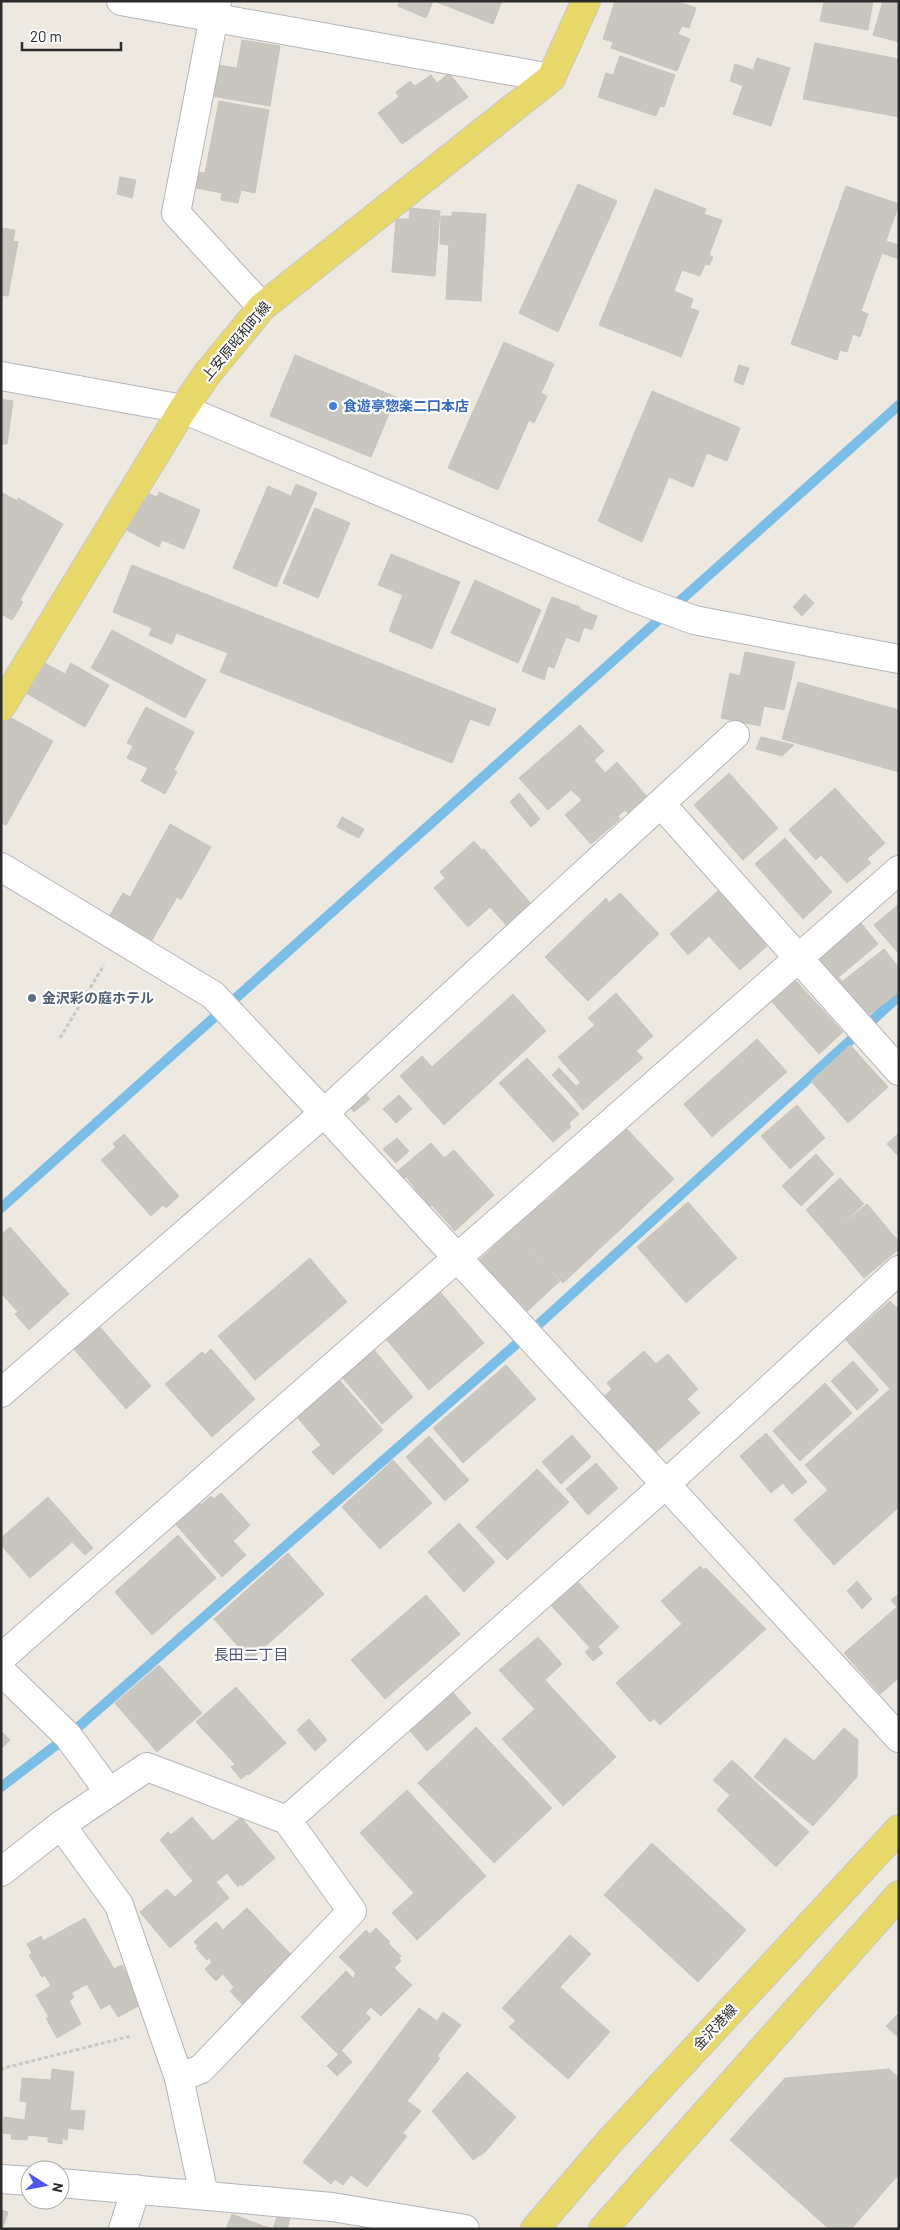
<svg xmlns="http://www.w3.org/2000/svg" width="900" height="2230" viewBox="0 0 900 2230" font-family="Barlow,'Noto Sans JP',sans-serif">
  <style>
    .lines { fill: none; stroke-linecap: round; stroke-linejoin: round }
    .stream { stroke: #7abee7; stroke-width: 10 }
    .building { fill: #c9c5bf; stroke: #c8c5b9 }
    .minor-casing { stroke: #b3b4be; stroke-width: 30 }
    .major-casing { stroke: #c8c8c8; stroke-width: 30 }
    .path { stroke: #c8c8c8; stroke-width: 3; stroke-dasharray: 4 2.5; stroke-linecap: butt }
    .minor { stroke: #fff; stroke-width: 28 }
    .major { stroke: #e8d86a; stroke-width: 28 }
    .shop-dot { fill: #3f7fe0; stroke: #fff; stroke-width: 2 }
    .service-dot { fill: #5c6f8a; stroke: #fff; stroke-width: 2 }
    .labels { text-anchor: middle; stroke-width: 4.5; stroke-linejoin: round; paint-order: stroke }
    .street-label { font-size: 14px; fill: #2c2c2c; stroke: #fff }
    .shop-label { font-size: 14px; font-weight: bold; fill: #366cbe; stroke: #fff; text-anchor: start }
    .service-label { font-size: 14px; font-weight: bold; fill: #4e5e75; stroke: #fff; text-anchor: start }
    .neighbourhood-label { font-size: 15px; fill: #4f527a; stroke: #fff }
  </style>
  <rect width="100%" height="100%" fill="#ede9e0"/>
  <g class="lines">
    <g class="stream">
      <path d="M1 1208 899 405"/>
      <path d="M1 1787 68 1736 528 1334 899 996"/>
    </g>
  </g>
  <g class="building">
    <path d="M400 1H433L426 18 398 6Z"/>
    <path d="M434 1H502L493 24Z"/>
    <path d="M615 1H676L696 8 689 28 682 26 678 34 690 39 677 71 611 48 613 42 603 39Z"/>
    <path d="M824 1H873L868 30 820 21Z"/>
    <path d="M883 1H899V42L873 35Z"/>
    <path d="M242 40 280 46 270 106 211 96 216 65 237 68Z"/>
    <path d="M815 43 899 59V117L803 99Z"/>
    <path d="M620 56 675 75 664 107 660 106 656 116 598 97 606 73 613 75Z"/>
    <path d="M757 58 790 68 771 126 733 114 743 86 730 81 735 64 753 70Z"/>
    <path d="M449 73 468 97 402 144 378 113 399 97 396 92 410 81 415 86 431 75 437 83Z"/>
    <path d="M219 101 269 110 255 193 241 190 238 203 221 200 222 193 196 188 199 172 205 173Z"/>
    <path d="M120 177 136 180 132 198 117 194Z"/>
    <path d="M578 184 617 201 558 332 519 313Z"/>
    <path d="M846 186 899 204 886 241 899 245V259L882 253 861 311 868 314 860 337 853 334 847 352 840 350 837 360 791 344Z"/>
    <path d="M655 189 706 209 704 214 722 220 709 255 713 257 709 265 705 264 700 276 682 270 674 291 693 299 690 308 699 311 681 357 599 325Z"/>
    <path d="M410 208 440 211 435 276 392 272 396 219H409Z"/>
    <path d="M452 212 486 214 481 301 446 299 449 245 440 244 441 216H452Z"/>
    <path d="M1 228 15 230 13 241 18 242 8 296 1 295Z"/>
    <path d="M504 342 554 364 541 393 547 396 534 423 529 420 498 490 448 468Z"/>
    <path d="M295 355 396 397 371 457 270 416Z"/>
    <path d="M739 365 749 368 743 385 734 381Z"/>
    <path d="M652 391 740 428 727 461 707 453 693 487 669 477 642 542 598 521Z"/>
    <path d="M1 399 13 401 7 444H1Z"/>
    <path d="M296 484 317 493 276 587 233 568 268 486 291 496Z"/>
    <path d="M140 490 157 497 159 492 200 510 184 549 162 540 159 547 117 525Z"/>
    <path d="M1 492 17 501 18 498 63 524 20 600 23 602 12 620 1 614V530L3 526 1 525Z"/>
    <path d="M315 508 350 523 318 598 283 583Z"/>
    <path d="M391 554 460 582 432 649 389 631 403 595 378 585Z"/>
    <path d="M132 565 496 709 489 726 470 719 452 763 220 672 228 653 176 633 172 644 149 635 152 628 113 612Z"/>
    <path d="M475 580 541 610 518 663 451 633Z"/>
    <path d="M805 594 814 603 802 616 793 607Z"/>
    <path d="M552 597 580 607 579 609 597 616 592 630 584 627 579 642 566 637 554 668 548 666 544 680 522 671Z"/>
    <path d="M112 630 206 680 185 718 91 668Z"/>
    <path d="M745 652 795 662 784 710 764 706 760 726 721 718 730 673 740 676Z"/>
    <path d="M43 662 65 674 71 663 109 685 85 727 26 693Z"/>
    <path d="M798 682 899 710V772L782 739Z"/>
    <path d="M146 707 194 732 174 770 177 772 165 794 141 781 148 768 127 758 133 746 127 743Z"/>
    <path d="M6 715 53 741 6 825 1 823V722Z"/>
    <path d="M580 725 604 751 594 760 605 773 617 762 650 800 631 816 625 810 618 816 620 819 591 844 565 815 582 800 571 790 548 810 519 778Z"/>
    <path d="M761 737 794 745 782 756 775 754 756 749Z"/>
    <path d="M729 773 778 828 743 860 694 805Z"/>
    <path d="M835 788 885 843 867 859 871 863 847 883 821 855 816 860 789 830Z"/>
    <path d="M519 793 540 819 531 827 510 802Z"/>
    <path d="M342 817 364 829 359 838 337 827Z"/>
    <path d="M170 824 211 847 181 900 177 897 152 940 109 917 123 893 130 897Z"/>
    <path d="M785 838 832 892 803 919 755 864Z"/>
    <path d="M474 841 482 850 484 849 532 905 508 927 490 907 468 927 434 888 445 878 440 872Z"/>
    <path d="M719 890 767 946 740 970 709 936 688 955 670 934Z"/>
    <path d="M620 893 659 934 588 1001 545 957 606 898 609 903Z"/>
    <path d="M899 904V954L874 925Z"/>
    <path d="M861 923 878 944 834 981 817 960Z"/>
    <path d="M884 949 899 968V992L865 1018 839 984Z"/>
    <path d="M839 978 863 1006 856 1012 832 984Z"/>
    <path d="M796 981 843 1032 819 1054 772 1002Z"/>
    <path d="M616 993 653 1036 636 1051 643 1058 600 1095 585 1078 580 1082 558 1057 595 1025 588 1018Z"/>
    <path d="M513 994 546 1031 444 1125 400 1076 422 1056 432 1067Z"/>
    <path d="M757 1039 787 1072 712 1137 684 1104Z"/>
    <path d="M850 1045 888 1087 848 1123 811 1081Z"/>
    <path d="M527 1058 579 1114 569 1123 571 1127 553 1142 499 1083Z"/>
    <path d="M559 1068 576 1086 569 1093 552 1075Z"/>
    <path d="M585 1078 600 1095 583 1110 569 1093Z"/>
    <path d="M363 1091 370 1099 354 1112 348 1104Z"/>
    <path d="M399 1095 412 1109 396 1123 383 1109Z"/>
    <path d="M797 1105 825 1138 790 1169 761 1136Z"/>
    <path d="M625 1127 674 1179 649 1202 601 1150Z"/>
    <path d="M899 1133V1157L887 1144Z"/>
    <path d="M124 1134 179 1196 166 1208 163 1205 151 1216 101 1160 116 1147 113 1144Z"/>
    <path d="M397 1138 409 1151 396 1163 383 1149Z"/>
    <path d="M431 1143 444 1158 454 1150 494 1195 455 1231 432 1205 430 1207 406 1177 402 1180 395 1173Z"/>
    <path d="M601 1150 649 1202 625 1225 576 1173Z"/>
    <path d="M816 1154 834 1174 801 1206 782 1186Z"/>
    <path d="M576 1173 625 1225 594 1254 545 1202Z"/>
    <path d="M840 1178 864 1204 829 1236 806 1210Z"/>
    <path d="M544 1200 594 1254 563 1283 513 1229Z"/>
    <path d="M688 1202 737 1258 686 1303 637 1247Z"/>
    <path d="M867 1204 899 1242V1249L864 1278 829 1236Z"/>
    <path d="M10 1227 69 1294 29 1330 15 1314 18 1312 1 1293V1235Z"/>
    <path d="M512 1229 560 1281 521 1317 473 1266Z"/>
    <path d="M310 1258 347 1302 255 1380 218 1336Z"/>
    <path d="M435 1286 484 1343 429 1390 380 1332Z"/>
    <path d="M890 1301 899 1310V1507L834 1565 794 1520 828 1490 805 1465 890 1389 846 1340Z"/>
    <path d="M99 1326 151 1386 126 1409 73 1348Z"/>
    <path d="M211 1349 255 1399 212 1437 165 1384 202 1352 205 1355Z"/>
    <path d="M374 1350 413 1397 382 1424 342 1377Z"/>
    <path d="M644 1351 656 1364 668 1354 698 1389 687 1399 700 1413 647 1460 596 1404 612 1389 607 1383Z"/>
    <path d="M853 1361 879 1390 857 1410 831 1381Z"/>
    <path d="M506 1365 536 1399 463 1463 433 1428Z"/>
    <path d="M333 1373 383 1430 333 1475 312 1452 321 1445 296 1416Z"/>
    <path d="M825 1383 852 1413 800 1461 773 1431Z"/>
    <path d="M766 1433 807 1482 792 1494 783 1483 771 1493 740 1456Z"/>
    <path d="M572 1435 591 1457 561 1484 542 1462Z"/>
    <path d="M429 1436 469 1480 445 1501 406 1457Z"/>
    <path d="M393 1460 432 1503 380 1549 342 1507Z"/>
    <path d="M596 1463 618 1488 588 1515 566 1489Z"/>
    <path d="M537 1469 569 1502 507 1560 476 1527Z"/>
    <path d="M221 1493 250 1525 233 1541 246 1555 222 1577 170 1518 194 1497 201 1505 211 1496 214 1499Z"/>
    <path d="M48 1497 93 1548 85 1555 72 1542 30 1578 1 1545V1538Z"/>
    <path d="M459 1523 495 1562 464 1592 428 1552Z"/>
    <path d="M178 1535 216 1578 152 1635 115 1592Z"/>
    <path d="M288 1553 324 1594 250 1660 214 1619Z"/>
    <path d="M700 1566 756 1627 650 1722 616 1683 682 1624 661 1601Z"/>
    <path d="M706 1568 766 1629 660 1725 623 1684 689 1623 669 1602Z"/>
    <path d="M576 1580 619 1627 593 1651 549 1603Z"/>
    <path d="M857 1581 872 1599 862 1609 847 1591Z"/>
    <path d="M899 1594V1678L880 1694 844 1653 897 1607 891 1600Z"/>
    <path d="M426 1595 460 1634 385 1699 351 1660Z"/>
    <path d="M538 1637 562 1664 545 1680 616 1757 563 1806 502 1739 535 1709 499 1670Z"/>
    <path d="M595 1644 603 1653 593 1661 585 1652Z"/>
    <path d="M159 1665 202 1713 157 1752 115 1703Z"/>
    <path d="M236 1687 286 1743 249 1775 247 1774 241 1779 231 1767 235 1764 196 1722Z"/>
    <path d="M449 1688 471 1713 427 1751 405 1725Z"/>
    <path d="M309 1719 327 1740 315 1751 297 1730Z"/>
    <path d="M476 1727 552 1808 494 1863 418 1783Z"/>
    <path d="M844 1728 858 1740 857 1777 813 1826 754 1777 785 1738 814 1761Z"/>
    <path d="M1 1731 10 1740 1 1749Z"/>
    <path d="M732 1760 809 1832 776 1867 717 1810 730 1795 713 1780Z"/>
    <path d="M407 1790 486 1876 417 1940 392 1913 414 1893 360 1833Z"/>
    <path d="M192 1817 213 1841 241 1817 275 1858 242 1886 240 1884 238 1887 227 1873 216 1882 229 1898 170 1948 140 1912 167 1889 175 1897 193 1881 160 1840 168 1832 171 1835Z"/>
    <path d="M652 1843 746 1930 698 1982 604 1895Z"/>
    <path d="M247 1908 295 1959 246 2008 230 1991 234 1987 223 1974 216 1981 205 1969 212 1962 209 1958 207 1960 196 1948 198 1946 194 1942 216 1922 223 1930Z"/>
    <path d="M247 1908 295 1959 246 2008 230 1991 234 1987 223 1974 216 1981 205 1969 212 1962 209 1958 207 1960 196 1948 198 1946 194 1942 216 1922 223 1930Z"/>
    <path d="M85 1918 114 1969 122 1965 144 2003 118 2017 110 2004 101 2009 87 1984 71 1993 74 1997 69 2001 81 2024 57 2038 46 2018 49 2017 36 1995 51 1986 45 1975 42 1977 29 1955 32 1953 27 1944 41 1936 43 1941Z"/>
    <path d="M376 1928 390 1942 388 1943 401 1956 399 1958 401 1961 394 1968 412 1985 381 2016 371 2007 365 2013 371 2018 338 2054 301 2017 346 1971 353 1978 356 1973 339 1957 366 1930 370 1934Z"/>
    <path d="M570 1935 591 1954 560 1987 610 2032 568 2079 509 2027 516 2021 502 2008Z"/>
    <path d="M419 2008 437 2021 443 2012 461 2025 437 2056 440 2058 407 2101 421 2111 403 2133 407 2136 367 2187 351 2175 343 2185 335 2179 331 2184 303 2162Z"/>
    <path d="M899 2013V2038L886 2026Z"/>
    <path d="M342 2051 352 2062 337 2076 327 2066Z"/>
    <path d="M52 2069 74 2072 70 2110 85 2111 83 2130 68 2128 67 2140 62 2138V2144L48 2142V2137L28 2135 27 2140 11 2139 12 2134 3 2133 4 2117 25 2120 27 2102 20 2101 22 2078 51 2080Z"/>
    <path d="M889 2069 899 2078V2174L851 2229H829L730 2140 785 2078Z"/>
    <path d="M467 2072 516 2117 485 2152 473 2160 432 2111Z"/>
    <path d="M1 2210 8 2212 2 2229H1Z"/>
    <path d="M1 2210 8 2212 2 2229H1Z"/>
    <path d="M232 2214 258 2224 273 2229H226Z"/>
    <path d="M278 2214 290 2218 287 2229H273Z"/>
  </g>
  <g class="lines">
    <g class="minor-casing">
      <g id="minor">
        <path d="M121 1 551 78"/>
        <path d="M217 1 176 213 262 307"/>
        <path d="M1 376 183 409 632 597 694 620 899 659"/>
        <path d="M661 804 899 1071"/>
        <path d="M1 867 213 995 324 1113 899 1738"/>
        <path d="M1 1393 324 1113 735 735"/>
        <path d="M1 1658 899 870"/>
        <path d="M1 1671 68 1736 109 1792"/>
        <path d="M61 1825 119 1905 179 2078 204 2195"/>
        <path d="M1 1872 61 1825 147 1767 287 1820 666 1484 899 1270"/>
        <path d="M179 2078 201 2069 352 1911 287 1820"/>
        <path d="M1 2179 30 2181"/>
        <path d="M60 2183 332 2207 465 2229"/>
        <path d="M123 2229 136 2189"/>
      </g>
    </g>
    <g class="major-casing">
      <g id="major">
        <path d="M1 707 183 409 207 374 262 307 551 78 586 1"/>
        <path d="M535 2229 609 2142 899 1829"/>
        <path d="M603 2229 899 1895"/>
      </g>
    </g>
    <g class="path">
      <path d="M60 1038 104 965"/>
      <path d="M1 2071 4 2068 131 2036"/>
    </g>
    <use href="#minor" class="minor"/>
    <use href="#major" class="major"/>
  </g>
  <circle class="shop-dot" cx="333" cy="406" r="5"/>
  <circle class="service-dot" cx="32" cy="998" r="5"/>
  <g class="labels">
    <g class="street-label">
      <text transform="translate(236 341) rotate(-50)" y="5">上安原昭和町線</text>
      <text transform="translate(715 2027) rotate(-47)" y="5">金沢港線</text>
    </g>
    <g class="shop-label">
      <text x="343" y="411">食遊亭惣楽二口本店</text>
    </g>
    <g class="service-label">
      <text x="42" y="1003">金沢彩の庭ホテル</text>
    </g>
    <g class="neighbourhood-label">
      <text x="251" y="1660">長田二丁目</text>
    </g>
  </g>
  <rect width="900" height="2230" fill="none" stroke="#2c2c2c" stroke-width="5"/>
  <g transform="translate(45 2185) rotate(101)"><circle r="24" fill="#ffffff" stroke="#ababab"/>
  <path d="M0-4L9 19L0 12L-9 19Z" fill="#4b57ee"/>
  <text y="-8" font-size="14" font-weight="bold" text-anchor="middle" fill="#2c2c2c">N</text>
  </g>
  <path d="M22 42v8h99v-8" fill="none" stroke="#2c2c2c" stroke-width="2.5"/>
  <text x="30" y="42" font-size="15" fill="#2c2c2c" stroke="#ffffff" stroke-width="4" paint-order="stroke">20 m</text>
</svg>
